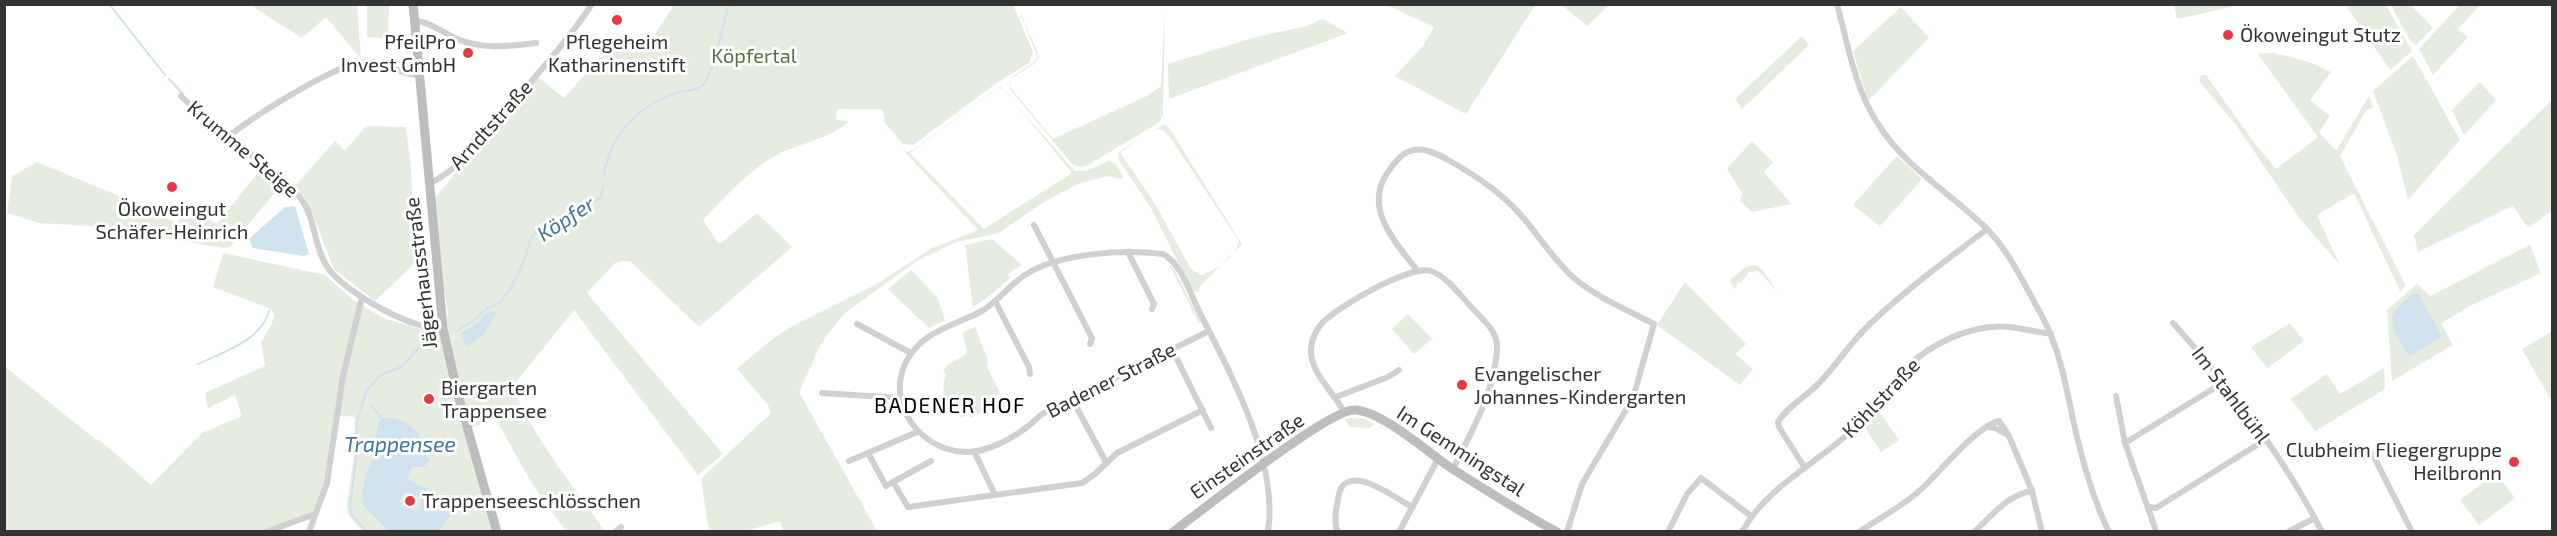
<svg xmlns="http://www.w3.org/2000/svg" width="2557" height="536" viewBox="0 0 2557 536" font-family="'Exo 2',sans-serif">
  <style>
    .green { fill: #e6ecdf; fill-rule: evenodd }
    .water { fill: #cfe2ee; fill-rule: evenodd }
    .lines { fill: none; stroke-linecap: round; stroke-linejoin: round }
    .stream { stroke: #cfe2ee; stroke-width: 2 }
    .street { stroke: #d0d0d0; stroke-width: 6 }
    .secondary { stroke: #bdbdbd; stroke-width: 9 }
    .poi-dot { fill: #e63946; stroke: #fff; stroke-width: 2 }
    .labels { text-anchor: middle; stroke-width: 6; stroke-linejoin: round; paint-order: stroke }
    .poi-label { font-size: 20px; fill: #333; stroke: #fff; text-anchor: start }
    .park-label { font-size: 20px; fill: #56703f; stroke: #fff }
    .street-label { font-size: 20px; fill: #333; stroke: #fff }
    .water-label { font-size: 21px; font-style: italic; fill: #3f7597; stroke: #fff }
    .neighbourhood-label { font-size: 21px; letter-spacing: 1.5px; fill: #000; stroke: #fff }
  </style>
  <rect width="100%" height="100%" fill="#fff"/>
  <g class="green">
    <path d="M250 5H357L361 59 326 17 302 38Z"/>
    <path d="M367 5H389L388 38 367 37Z"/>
    <path d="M674 5H1013L1033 52 1029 63 998 82 913 145 903 144 885 123 883 109H837L836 120 849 121C831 138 804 142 781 153 751 167 726 196 703 220L718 243 722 242 757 213 792 247 699 327 630 261H621L615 263 587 293 723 454 698 475 574 310 512 387C535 439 572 485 605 531H566L533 485 495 418 466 430 496 531H439L458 504 408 479 412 467 428 456 422 449V440C368 457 374 451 363 506L388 531H363L348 515 347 505 354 455 355 417 336 415 329 473 315 519 300 521 272 532 5 531 4 366 95 439 101 441 151 485 202 433 242 416 235 395 208 408 205 393 265 366 261 342 271 326 275 314 269 308 213 287 223 253 325 275 352 299 383 318 437 334 448 314 430 204 537 76 564 98 617 39 654 36Z"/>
    <path d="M1017 5 1037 51 1039 58 1034 64 1012 78 1010 87 1053 139 1147 96 1161 86 1165 5 1163 114 1160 122 1088 165 1080 167 1072 164 1009 88 1012 77 1033 63 1038 58Z"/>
    <path d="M1387 5H1535L1466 114 1395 76 1423 46 1434 27Z"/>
    <path d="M1562 5H1609L1587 26Z"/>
    <path d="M2240 5 2177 19 2174 5V4Z"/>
    <path d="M2346 5H2386L2412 51 2390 70Z"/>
    <path d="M2391 5H2411L2433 28 2416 45 2411 42Z"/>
    <path d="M2460 5H2480L2458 29 2468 37 2433 75 2419 49Z"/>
    <path d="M1901 7 1929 38 1868 101 1853 51Z"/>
    <path d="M1322 19 1348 33 1169 99 1168 64 1256 37 1307 26Z"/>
    <path d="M1802 36 1809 45 1742 109 1735 99Z"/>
    <path d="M2273 53C2294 57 2312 62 2331 72L2310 100 2330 116 2319 132 2336 151 2369 96 2373 107 2366 111 2340 156 2406 286 2400 291 2354 193 2317 215 2340 265 2300 219 2236 125 2199 81 2201 75H2206L2256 145 2276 169 2318 137 2258 54Z"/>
    <path d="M2413 56 2460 140 2408 200 2397 155 2373 91Z"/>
    <path d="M2480 82 2496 100 2464 135 2452 110Z"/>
    <path d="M1000 86 1075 171H1086L1109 161 1116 164 1123 177 1120 179 1109 176 1080 183 1042 203 999 233 956 242 917 261 846 312 827 335 819 348 799 392 877 531H783L780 521 746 531H709L701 479 771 413 768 405 737 369 771 340 791 327 877 284 932 248 978 230 902 149 907 152 913 150ZM999 87 1007 93 1072 173 984 229 910 153Z"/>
    <path d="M2552 100V211L2528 228 2513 206 2418 252 2414 235Z"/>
    <path d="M1163 125 1168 126 1242 244 1201 285 1198 292 1192 290 1151 208 1118 159 1119 152ZM1156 129 1163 130 1169 136 1239 241C1236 257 1215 271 1201 275L1191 269 1155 204 1122 155 1121 152Z"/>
    <path d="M366 126 406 127 411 167 415 263 375 301 334 269 313 215 296 185 335 141 345 151Z"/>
    <path d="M1752 141 1773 162 1764 172 1791 204 1752 212 1740 201 1742 193 1727 169Z"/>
    <path d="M1897 156 1922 179 1880 226 1853 205Z"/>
    <path d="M37 162 117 195 177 223 186 208 217 224 260 170 280 186 230 247 224 248 92 226 39 223 7 213 12 176Z"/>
    <path d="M992 239 1022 265 1008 274 1010 278 987 298 973 307 965 245Z"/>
    <path d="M2530 245 2541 273 2472 305 2441 323 2453 345 2392 381 2387 310 2417 284 2430 296Z"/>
    <path d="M1168 262 1176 273 1201 322 1199 324Z"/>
    <path d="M1755 265 1762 269 1778 292 1758 271 1749 272 1741 283 1737 282 1736 289 1732 286 1730 280 1746 267Z"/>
    <path d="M911 270 937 297 945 320 929 328 888 289Z"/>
    <path d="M1685 282 1746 344 1735 354 1753 369 1740 385 1657 325Z"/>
    <path d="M1408 314 1432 339 1414 354 1392 329Z"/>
    <path d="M2290 323 2304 341 2267 368 2251 347Z"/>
    <path d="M975 327 988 360 987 367 1000 393 996 396 1004 406 997 411 993 406 970 418 969 415 962 417 955 414 957 411C942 403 941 389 946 374L943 371 947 365 967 354 963 332Z"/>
    <path d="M2552 328V402L2522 349 2551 332Z"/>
    <path d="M2384 368 2385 389 2315 431 2291 399 2327 374 2340 394Z"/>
    <path d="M1879 412 1899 440 1881 452 1864 426Z"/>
    <path d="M1350 418 1364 419 1375 424 1369 428 1350 427 1345 420Z"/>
    <path d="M2496 473 2515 498 2479 525 2460 500Z"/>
    <path d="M404 492 420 499 421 504 418 509 411 510 400 503Z"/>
  </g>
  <g class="water">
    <path d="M295 206 309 254 304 256 253 248 249 239 285 207Z"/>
    <path d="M2413 294H2419L2442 337 2410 356C2402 344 2386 326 2395 311 2398 305 2408 299 2413 294Z"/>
    <path d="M488 311 497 313 484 334 466 347 461 333 479 322Z"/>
    <path d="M381 418C397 416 414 424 422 439 424 444 421 448 424 452 426 455 428 457 430 459L424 467H412L408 479 458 504 439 531H388L363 506 362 492 366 473 372 461 380 453C373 443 376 429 381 418ZM404 492 420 498 421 504 418 509 411 510 400 503Z"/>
  </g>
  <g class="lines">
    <g class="stream">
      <path d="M109 4 165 75"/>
      <path d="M169 79 183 94"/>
      <path d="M604 174C611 135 637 107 673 94 683 90 696 92 704 84 712 76 725 19 729 4"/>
      <path d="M457 331 473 321 485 310 499 303 510 290 525 259 530 240 534 234 600 198 604 185"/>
      <path d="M198 364C223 352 261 341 269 311"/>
      <path d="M366 392 357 422V450L350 506 352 515 367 532"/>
      <path d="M366 396V392L379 376 403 366 418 348 427 344"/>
      <path d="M371 404 381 418"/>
    </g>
    <g class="street">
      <path d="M1837 4C1848 45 1855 89 1878 124 1905 167 1950 193 1986 228 2010 252 2025 286 2042 316 2060 350 2066 386 2074 424 2082 460 2093 499 2109 532"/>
      <path d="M414 21C430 21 443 33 457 39 484 50 509 46 536 43"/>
      <path d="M181 96C216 132 261 158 296 193 317 214 312 245 328 268 344 292 414 331 443 329"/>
      <path d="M228 137C251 118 338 62 366 62 385 62 401 75 419 75"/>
      <path d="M429 184C464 167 489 130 514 101 541 70 569 39 592 4"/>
      <path d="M1034 225 1092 338 1090 344"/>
      <path d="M1128 252 1154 304 1152 309"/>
      <path d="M1418 271C1397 245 1364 210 1386 175 1391 167 1396 160 1404 154 1419 144 1436 153 1450 161 1476 176 1499 191 1519 213 1539 235 1553 260 1575 279 1598 298 1628 310 1654 324L1633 398 1582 484 1567 532"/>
      <path d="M995 301 1029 367 1030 374"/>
      <path d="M2173 323C2230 386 2283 456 2322 532"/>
      <path d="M857 324 911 353"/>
      <path d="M1209 331 1044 413C1037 417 1033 423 1027 427 1014 437 997 446 982 450 932 463 882 410 906 362 921 332 953 326 980 312 997 303 1009 285 1025 275 1059 253 1124 249 1163 254 1181 263 1190 293 1199 311 1230 373 1279 460 1268 532"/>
      <path d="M1172 349 1211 428"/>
      <path d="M822 393 901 398"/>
      <path d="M2116 396 2125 443 2155 528"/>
      <path d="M1336 397 1388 377 1399 370"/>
      <path d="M1072 399 1106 462"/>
      <path d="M1344 412C1334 392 1309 372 1311 348 1312 339 1316 330 1322 323 1337 307 1411 264 1431 271 1448 277 1463 299 1475 311 1486 323 1498 332 1497 349 1495 391 1471 433 1453 469"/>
      <path d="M2009 436 2032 491 2042 532"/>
      <path d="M2125 443 2224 382"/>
      <path d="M2362 447 2373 455 2412 532"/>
      <path d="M974 451 995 495"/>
      <path d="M868 453 886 486 893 482 908 507 1082 483 1095 474 1117 453 1203 410"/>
      <path d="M849 461 917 432"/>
      <path d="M1805 468 1779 427 1778 422C1788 405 1808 396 1821 381 1838 363 1851 342 1869 325 1905 290 1947 260 1987 229"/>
      <path d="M893 482 931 461"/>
      <path d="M2149 507 2156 508 2265 440"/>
      <path d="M1337 531C1334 520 1336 510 1338 499 1343 458 1392 496 1412 507"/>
      <path d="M266 532 315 514"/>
      <path d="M309 532 327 483 343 376 362 297"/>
      <path d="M615 532 621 527"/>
      <path d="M1399 532 1438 459"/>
      <path d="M1668 532 1687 494 1701 478 1751 516"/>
      <path d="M1742 532C1765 490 1807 469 1842 439 1866 419 1882 394 1903 371 1929 344 1972 323 2010 327 2024 329 2037 332 2051 334"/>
      <path d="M1859 532C1878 519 1899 508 1917 493 1937 476 1976 426 1999 421L2009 436 1995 428 1987 427"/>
      <path d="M1974 532C1991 516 2009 494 2032 491"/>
      <path d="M2288 532 2315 518"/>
    </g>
    <g class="secondary">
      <path d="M413 4 443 329 457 391 497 532"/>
      <path d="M1173 532C1202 510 1328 410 1354 410 1379 409 1429 453 1451 468 1486 490 1520 512 1557 532"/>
    </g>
  </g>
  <g class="poi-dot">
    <circle cx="617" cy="20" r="6"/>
    <circle cx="2228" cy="35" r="6"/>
    <circle cx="468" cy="53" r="6"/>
    <circle cx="172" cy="187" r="6"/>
    <circle cx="1462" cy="385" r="6"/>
    <circle cx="429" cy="399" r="6"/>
    <circle cx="2514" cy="462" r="6"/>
    <circle cx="410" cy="501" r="6"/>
  </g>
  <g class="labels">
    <g class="poi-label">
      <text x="2240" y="42">Ökoweingut Stutz</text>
      <text x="456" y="49" text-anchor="end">PfeilPro<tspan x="456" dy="23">Invest GmbH</tspan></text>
      <text x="617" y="49" text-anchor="middle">Pflegeheim<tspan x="617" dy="23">Katharinenstift</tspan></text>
      <text x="172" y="216" text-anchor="middle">Ökoweingut<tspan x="172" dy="23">Schäfer-Heinrich</tspan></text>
      <text x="1474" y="381">Evangelischer<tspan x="1474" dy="23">Johannes-Kindergarten</tspan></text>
      <text x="441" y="395">Biergarten<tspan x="441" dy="23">Trappensee</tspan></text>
      <text x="2502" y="457" text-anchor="end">Clubheim Fliegergruppe<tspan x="2502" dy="23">Heilbronn</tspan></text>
      <text x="422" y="508">Trappenseeschlösschen</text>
    </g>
    <g class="park-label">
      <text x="754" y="63">Köpfertal</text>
    </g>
    <g class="street-label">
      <text transform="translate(491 125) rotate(-48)" y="7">Arndtstraße</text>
      <text transform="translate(243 149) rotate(40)" y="7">Krumme Steige</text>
      <text transform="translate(421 273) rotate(-97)" y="7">Jägerhausstraße</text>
      <text transform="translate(1111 380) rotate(-27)" y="7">Badener Straße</text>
      <text transform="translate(2231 395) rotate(53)" y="7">Im Stahlbühl</text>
      <text transform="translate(1881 398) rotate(-46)" y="7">Köhlstraße</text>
      <text transform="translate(1461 451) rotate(33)" y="7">Im Gemmingstal</text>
      <text transform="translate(1247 456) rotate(-35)" y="7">Einsteinstraße</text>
    </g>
    <g class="water-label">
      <text transform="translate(566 219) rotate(-33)" y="7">Köpfer</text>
      <text x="400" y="452">Trappensee</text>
    </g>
    <g class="neighbourhood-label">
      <text x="950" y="413">BADENER HOF</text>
    </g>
  </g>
  <rect width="2557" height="536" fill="none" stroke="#333333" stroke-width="12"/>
</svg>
